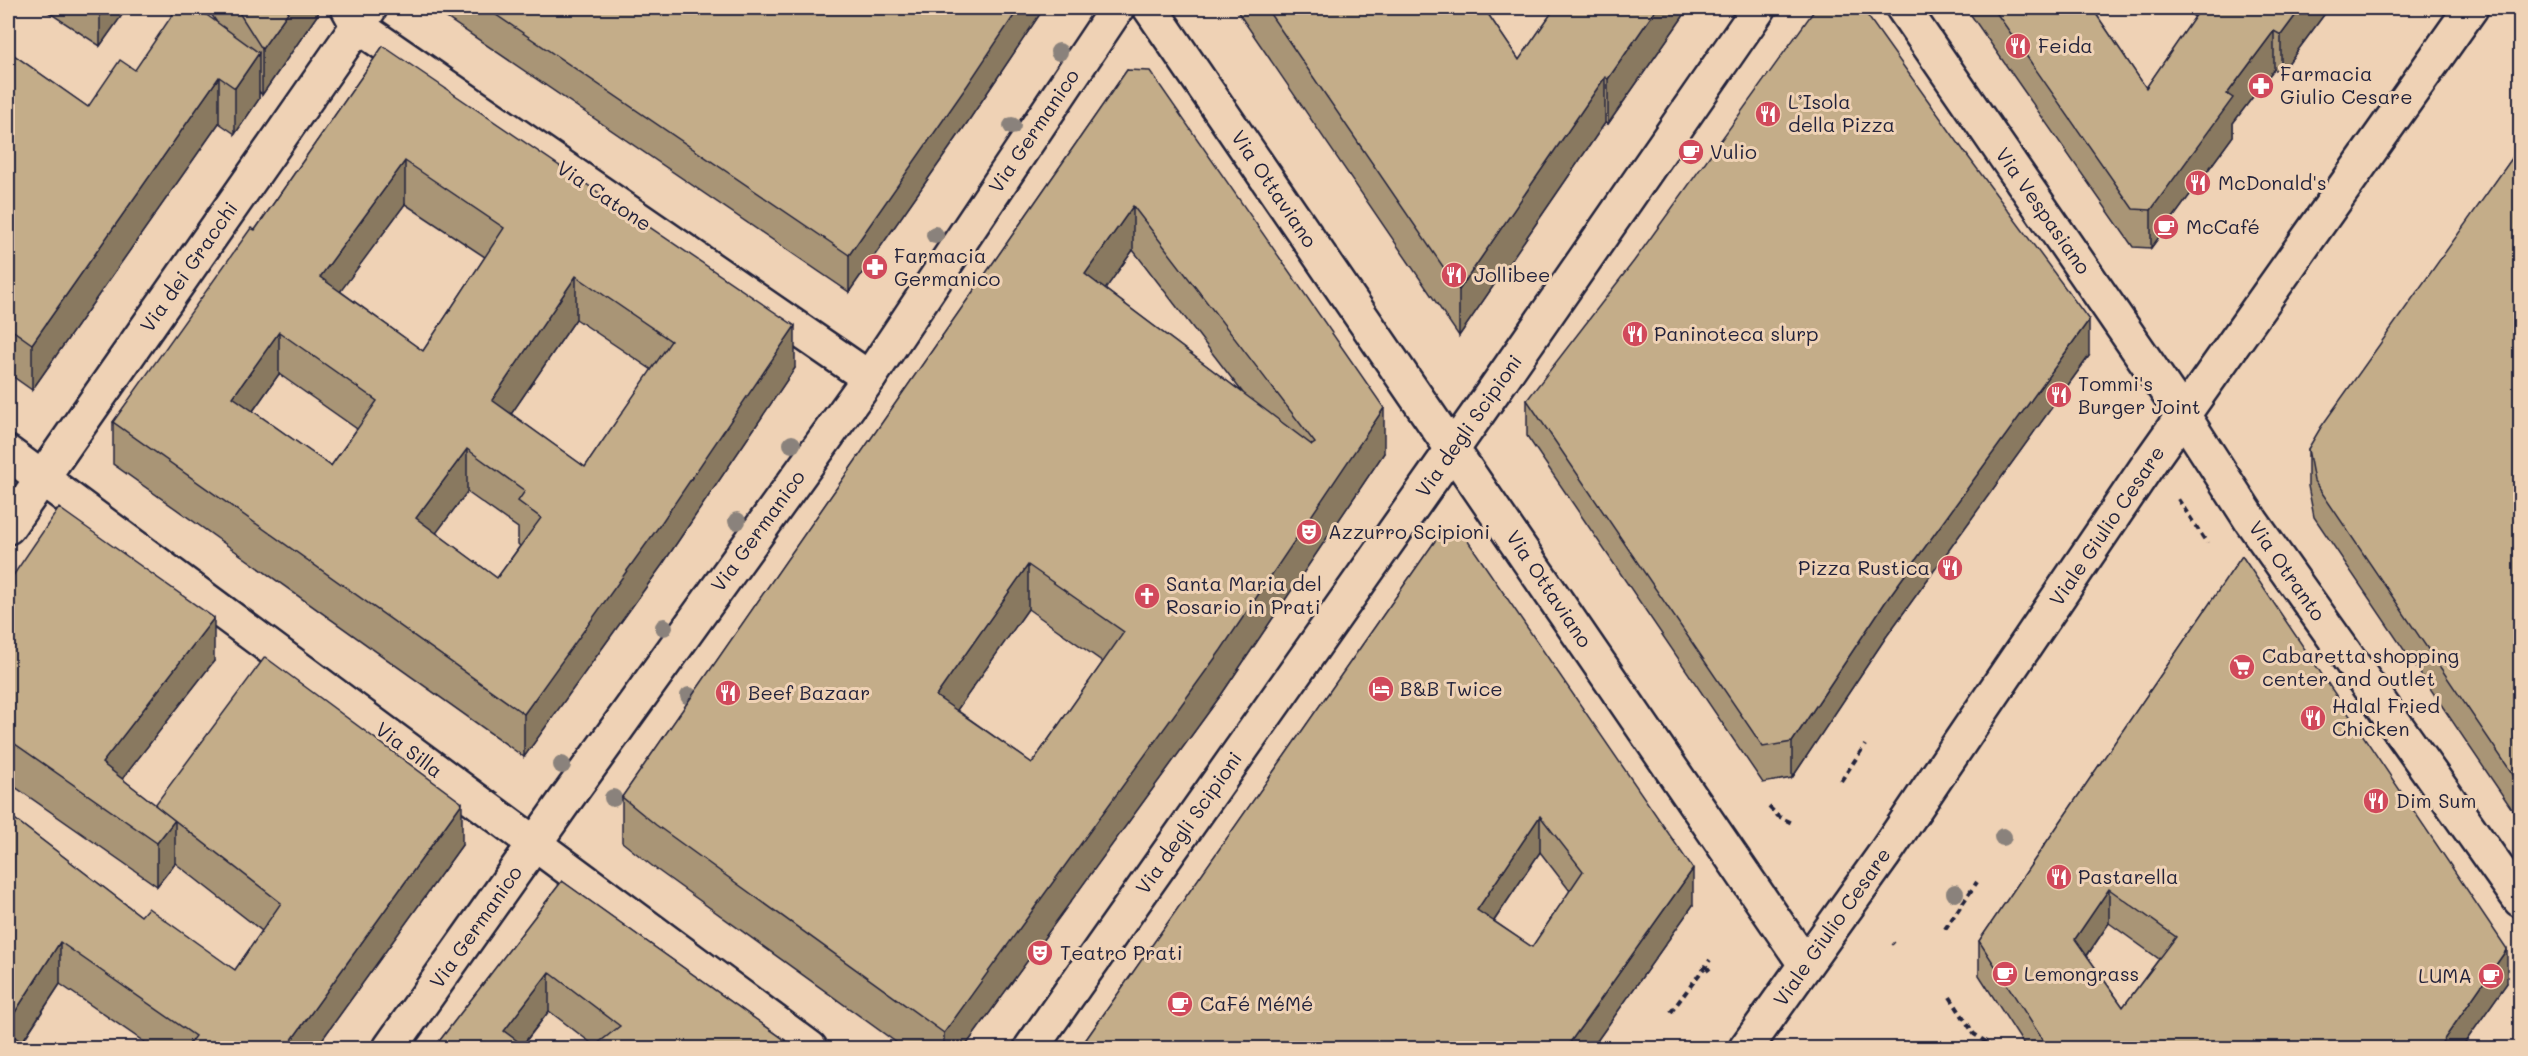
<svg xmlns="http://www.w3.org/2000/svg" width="2528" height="1056" viewBox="0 0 2528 1056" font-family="Mali,sans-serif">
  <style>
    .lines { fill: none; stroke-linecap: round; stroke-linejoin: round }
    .street-casing { stroke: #22223b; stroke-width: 38 }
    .secondary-casing { stroke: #22223b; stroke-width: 38 }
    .path { stroke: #22223b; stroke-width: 4; stroke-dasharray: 6 4.5; stroke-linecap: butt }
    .street { stroke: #efd2b5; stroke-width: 33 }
    .secondary { stroke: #efd2b5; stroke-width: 33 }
    .tree { fill: #8a827b }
    .wall { fill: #a99576; stroke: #22223b; stroke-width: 1.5; fill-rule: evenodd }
    .shaded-wall { fill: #897960; stroke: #22223b; stroke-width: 1.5 }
    .building { fill: #c4ad89; stroke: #22223b; stroke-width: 1.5; fill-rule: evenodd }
    .labels { text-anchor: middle; stroke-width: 6; stroke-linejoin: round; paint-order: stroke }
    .poi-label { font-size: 20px; fill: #22223b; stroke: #efd2b5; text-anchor: start }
    .street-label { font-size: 20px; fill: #22223b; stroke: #efd2b5 }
  </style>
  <rect width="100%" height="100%" fill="#efd2b5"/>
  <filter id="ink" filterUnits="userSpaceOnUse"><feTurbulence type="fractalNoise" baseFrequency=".0167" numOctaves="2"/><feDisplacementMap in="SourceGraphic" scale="12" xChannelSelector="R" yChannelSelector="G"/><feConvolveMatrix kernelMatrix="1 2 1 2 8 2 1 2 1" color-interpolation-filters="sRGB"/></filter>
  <g filter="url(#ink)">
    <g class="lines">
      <g class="street-casing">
        <g id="street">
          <path d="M348 8 358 26 869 378"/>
          <path d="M1150 8 1805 964"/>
          <path d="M1903 8 2183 415 2252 522 2520 900"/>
          <path d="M8 453 810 1048"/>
          <path d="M8 527 370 8"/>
          <path d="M390 1048 564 802 869 378 1117 8"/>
          <path d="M1031 1048 1495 389 1759 8"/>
        </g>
      </g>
      <g class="secondary-casing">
        <path id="secondary" d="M1746 1048 1883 856 2152 459 2471 8"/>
      </g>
      <g class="path">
        <path d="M2178 499 2207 543"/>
        <path d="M1841 781 1865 745"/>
        <path d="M1769 807 1778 816 1794 824"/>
        <path d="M1945 929 1977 882"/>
        <path d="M1893 943 1894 944"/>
        <path d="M1706 966 1710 971"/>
        <path d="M1950 997 1974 1034 1995 1048"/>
        <path d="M1671 1012 1710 960"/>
      </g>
      <use href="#street" class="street"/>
      <use href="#secondary" class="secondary"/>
    </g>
    <g class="tree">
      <circle cx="1059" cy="52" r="9"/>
      <circle cx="1012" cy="126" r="9"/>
      <circle cx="935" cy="235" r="9"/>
      <circle cx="792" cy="444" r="9"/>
      <circle cx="737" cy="521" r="9"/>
      <circle cx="664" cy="627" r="9"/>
      <circle cx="689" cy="696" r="9"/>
      <circle cx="562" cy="765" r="9"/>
      <circle cx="613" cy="798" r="9"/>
      <circle cx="2003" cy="837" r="9"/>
      <circle cx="1955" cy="893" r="9"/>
    </g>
    <g class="wall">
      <path d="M42 8H127L100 46Z"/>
      <path d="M207 8H318V14L262 95 259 91V99L235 134 219 123 32 390 8 373V51L88 107 135 70 216 21Z"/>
      <path d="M444 8H1044L967 123 849 292 444 16Z"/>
      <path d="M1235 8H1484L1519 60 1555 8H1689L1608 124 1605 123 1459 336Z"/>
      <path d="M1966 8H2092L2146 88 2195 17 2180 8H2329L2281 73 2274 69 2233 123V136L2151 248 2133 247Z"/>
      <path d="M383 46 795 368 662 565 524 757 113 464V422L255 230ZM405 204 485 257 423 351 340 291ZM576 319 652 370 585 467 511 414ZM279 374 357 429 331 466 253 411ZM467 492 518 528V544L520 546 497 578 436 533Z"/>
      <path d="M1127 70 1384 453 1221 695 964 1048H904L656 869 622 842V797ZM1133 250 1243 393 1105 289ZM1028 609 1103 662 1032 763 957 710Z"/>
      <path d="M2520 147V821L2314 517 2308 486V449Z"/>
      <path d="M2089 356 1886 637 1792 778 1763 783 1527 436V400Z"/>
      <path d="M1442 531 1693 905 1592 1048H1080ZM1540 852 1570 891 1532 947 1494 921Z"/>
      <path d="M2242 556 2507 983 2461 1048H2026L1979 975V941ZM2109 923 2159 959 2123 1007 2087 956Z"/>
      <path d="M8 583 214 661 122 779 155 805 462 845 316 1048H153L60 984 22 1043 8 1048V814L141 916 235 970 262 931 175 863 157 886 8 782Z"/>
      <path d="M562 881 796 1048 595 1046 549 1011 523 1045 434 1048Z"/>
    </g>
    <g class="shaded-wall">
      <path d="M100 8H127L100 46Z"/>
      <path d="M291 8H318V14L262 95V49Z"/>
      <path d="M1019 8H1044L967 123 849 292V255Z"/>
      <path d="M1657 8H1689L1608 124V79Z"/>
      <path d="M2301 8H2329L2281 73V35Z"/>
      <path d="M2274 31V69L2233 123V136L2151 248V210L2227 94Z"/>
      <path d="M259 53V99L235 134V88Z"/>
      <path d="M219 77V123L32 390V344Z"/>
      <path d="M1605 77V123L1459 336V290Z"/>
      <path d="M405 161V204L320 319V277Z"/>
      <path d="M1133 206V250L1085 318V274Z"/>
      <path d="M576 276V319L492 442V400Z"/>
      <path d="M2089 320V356L1886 637 1792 778V742L1886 601Z"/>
      <path d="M795 326V368L662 565 524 757V714Z"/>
      <path d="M279 332V374L233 439V397Z"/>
      <path d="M1384 408V453L1221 695 964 1048H944V1033Z"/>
      <path d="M467 449V492L416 560V518Z"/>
      <path d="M1028 565V609L936 740V696Z"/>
      <path d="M214 618V661L102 805V763Z"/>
      <path d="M462 803V845L316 1048H286Z"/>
      <path d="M1540 816V852L1477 946V910Z"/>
      <path d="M175 820V863L157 886V843Z"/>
      <path d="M1693 869V905L1592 1048H1566Z"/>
      <path d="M2109 889V923L2075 973V939Z"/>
      <path d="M60 942V984L18 1048H8V1023Z"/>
      <path d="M2507 949V983L2461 1048H2438Z"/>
      <path d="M549 972V1011L520 1048 504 1031Z"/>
    </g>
    <g class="building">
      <path d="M177 8H197L259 53 235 88 219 77 32 344 8 327V51L88 107 120 60 135 70Z"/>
      <path d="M236 8H291L262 49Z"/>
      <path d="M486 8H1019L967 86 849 255Z"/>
      <path d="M1266 8H1484L1519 60 1555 8H1657L1608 79 1605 77 1459 290Z"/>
      <path d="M1816 8H1862L1964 151 2089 320 1886 601 1792 742 1763 747 1527 400 1634 261Z"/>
      <path d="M1993 8H2092L2146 88 2201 8H2301L2281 35 2274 31 2227 94 2233 98 2151 210 2133 209Z"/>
      <path d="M383 46 795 326 662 522 524 714 113 422 251 228 255 230ZM405 161 504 228 423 351 320 277ZM576 276 671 341 585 467 492 400ZM279 332 377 401 331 466 233 397ZM467 449 525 491 518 501 541 518 497 578 416 518Z"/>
      <path d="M1127 70 1150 71 1384 408 1221 650 944 1033 656 825 622 797ZM1133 206 1315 443 1312 445 1085 274ZM1028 565 1124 632 1032 763 936 696Z"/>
      <path d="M2520 147V785L2314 481 2308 449 2321 427Z"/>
      <path d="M59 508 214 618 102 763 175 820 157 843 8 739V583Z"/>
      <path d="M1442 531H1461L1693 869 1566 1048H1080ZM1540 816 1583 871 1532 947 1477 910Z"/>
      <path d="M2242 556 2507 949 2438 1048H2048L1979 941ZM2109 889 2176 937 2123 1007 2075 939Z"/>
      <path d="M265 657 462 803 286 1048H186L195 1036 60 942 8 1023V814L141 916 148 908 235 970 281 903 155 805Z"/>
      <path d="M562 881 796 1048H592L620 1026 549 972 504 1031 527 1048H434Z"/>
      <path d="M8 1032 30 1048H8Z"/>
    </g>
  </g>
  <defs>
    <g id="restaurant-disc" transform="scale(1.35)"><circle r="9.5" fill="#d1495b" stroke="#efd2b5"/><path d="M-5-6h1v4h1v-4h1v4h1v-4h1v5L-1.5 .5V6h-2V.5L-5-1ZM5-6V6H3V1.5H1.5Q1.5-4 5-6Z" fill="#fff"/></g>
    <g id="pharmacy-disc" transform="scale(1.35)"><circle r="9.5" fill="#d1495b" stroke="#efd2b5"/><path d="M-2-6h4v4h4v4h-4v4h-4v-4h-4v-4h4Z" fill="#fff"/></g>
    <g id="cafe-disc" transform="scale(1.35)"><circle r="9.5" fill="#d1495b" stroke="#efd2b5"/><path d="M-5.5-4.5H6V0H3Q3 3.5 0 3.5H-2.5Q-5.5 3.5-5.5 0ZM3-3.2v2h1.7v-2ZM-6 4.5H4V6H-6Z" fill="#fff"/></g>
    <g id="theatre-disc" transform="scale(1.35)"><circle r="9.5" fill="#d1495b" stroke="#efd2b5"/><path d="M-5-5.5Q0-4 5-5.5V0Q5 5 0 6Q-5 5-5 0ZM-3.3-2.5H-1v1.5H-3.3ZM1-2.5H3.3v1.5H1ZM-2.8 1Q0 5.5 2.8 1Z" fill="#fff"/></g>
    <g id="church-disc" transform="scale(1.35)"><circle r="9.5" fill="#d1495b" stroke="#efd2b5"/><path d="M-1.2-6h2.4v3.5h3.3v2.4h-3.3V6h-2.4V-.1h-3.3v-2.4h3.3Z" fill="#fff"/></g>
    <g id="supermarket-disc" transform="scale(1.35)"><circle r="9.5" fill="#d1495b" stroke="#efd2b5"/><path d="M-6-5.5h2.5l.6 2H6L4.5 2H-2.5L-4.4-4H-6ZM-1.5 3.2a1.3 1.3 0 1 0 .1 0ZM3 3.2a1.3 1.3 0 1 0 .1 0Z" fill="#fff"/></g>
    <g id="hotel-disc" transform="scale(1.35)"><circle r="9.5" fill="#d1495b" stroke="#efd2b5"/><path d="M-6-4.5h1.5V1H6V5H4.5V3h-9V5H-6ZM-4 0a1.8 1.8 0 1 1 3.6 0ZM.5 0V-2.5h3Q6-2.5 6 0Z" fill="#fff"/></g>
  </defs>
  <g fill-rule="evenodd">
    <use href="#restaurant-disc" x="2018" y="46"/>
    <use href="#pharmacy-disc" x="2261" y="86"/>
    <use href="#restaurant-disc" x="1768" y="114"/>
    <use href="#cafe-disc" x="1691" y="152"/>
    <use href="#restaurant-disc" x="2198" y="183"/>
    <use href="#cafe-disc" x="2166" y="227"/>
    <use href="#pharmacy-disc" x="875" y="267"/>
    <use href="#restaurant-disc" x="1454" y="275"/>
    <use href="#restaurant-disc" x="1635" y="334"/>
    <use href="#restaurant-disc" x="2059" y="395"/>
    <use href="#theatre-disc" x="1309" y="532"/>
    <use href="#restaurant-disc" x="1950" y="568"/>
    <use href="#church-disc" x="1147" y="596"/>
    <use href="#supermarket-disc" x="2242" y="667"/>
    <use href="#hotel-disc" x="1381" y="689"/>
    <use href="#restaurant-disc" x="728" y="693"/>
    <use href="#restaurant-disc" x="2313" y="718"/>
    <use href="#restaurant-disc" x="2376" y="801"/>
    <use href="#restaurant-disc" x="2059" y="877"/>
    <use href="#theatre-disc" x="1040" y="953"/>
    <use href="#cafe-disc" x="2005" y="974"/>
    <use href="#cafe-disc" x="2491" y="976"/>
    <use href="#cafe-disc" x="1180" y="1004"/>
  </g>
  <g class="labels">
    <g class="poi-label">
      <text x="2038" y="53">Feida</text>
      <text x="2280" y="81">Farmacia<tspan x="2280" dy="23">Giulio Cesare</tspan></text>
      <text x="1788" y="109">L’Isola<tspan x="1788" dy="23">della Pizza</tspan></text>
      <text x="1710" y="159">Vulio</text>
      <text x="2218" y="190">McDonald's</text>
      <text x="2186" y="234">McCafé</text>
      <text x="894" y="263">Farmacia<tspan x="894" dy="23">Germanico</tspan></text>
      <text x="1474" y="282">Jollibee</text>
      <text x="1654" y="341">Paninoteca slurp</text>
      <text x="2078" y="391">Tommi's<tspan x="2078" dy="23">Burger Joint</tspan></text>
      <text x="1328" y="539">Azzurro Scipioni</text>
      <text x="1930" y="575" text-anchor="end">Pizza Rustica</text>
      <text x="1166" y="591">Santa Maria del<tspan x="1166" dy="23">Rosario in Prati</tspan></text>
      <text x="2262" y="663">Cabaretta shopping<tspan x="2262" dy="23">center and outlet</tspan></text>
      <text x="1400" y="696">B&amp;B Twice</text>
      <text x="748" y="700">Beef Bazaar</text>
      <text x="2332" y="713">Halal Fried<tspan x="2332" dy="23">Chicken</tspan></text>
      <text x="2396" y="808">Dim Sum</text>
      <text x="2078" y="884">Pastarella</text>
      <text x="1060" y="960">Teatro Prati</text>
      <text x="2024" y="981">Lemongrass</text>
      <text x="2472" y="983" text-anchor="end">LUMA</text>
      <text x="1200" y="1011">CaFé MéMé</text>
    </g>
    <g class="street-label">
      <text transform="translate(1034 131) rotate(-56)" y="7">Via Germanico</text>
      <text transform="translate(1274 189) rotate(56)" y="7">Via Ottaviano</text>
      <text transform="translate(604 196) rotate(34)" y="7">Via Catone</text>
      <text transform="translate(2043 211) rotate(55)" y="7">Via Vespasiano</text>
      <text transform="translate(189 267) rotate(-55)" y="7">Via dei Gracchi</text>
      <text transform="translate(1469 426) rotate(-55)" y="7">Via degli Scipioni</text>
      <text transform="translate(2107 526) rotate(-56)" y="7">Viale Giulio Cesare</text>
      <text transform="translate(758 531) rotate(-54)" y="7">Via Germanico</text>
      <text transform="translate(2287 571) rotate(55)" y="7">Via Otranto</text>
      <text transform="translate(1549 589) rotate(56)" y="7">Via Ottaviano</text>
      <text transform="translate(409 750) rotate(37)" y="7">Via Silla</text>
      <text transform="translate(1189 823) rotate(-55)" y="7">Via degli Scipioni</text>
      <text transform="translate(476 927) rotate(-55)" y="7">Via Germanico</text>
      <text transform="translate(1832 927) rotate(-55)" y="7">Viale Giulio Cesare</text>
    </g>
  </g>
  <rect width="2528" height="1056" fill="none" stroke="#efd2b5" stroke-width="30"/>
  <rect x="15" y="15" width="2498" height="1026" fill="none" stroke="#22223b" stroke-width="2" filter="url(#ink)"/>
</svg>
